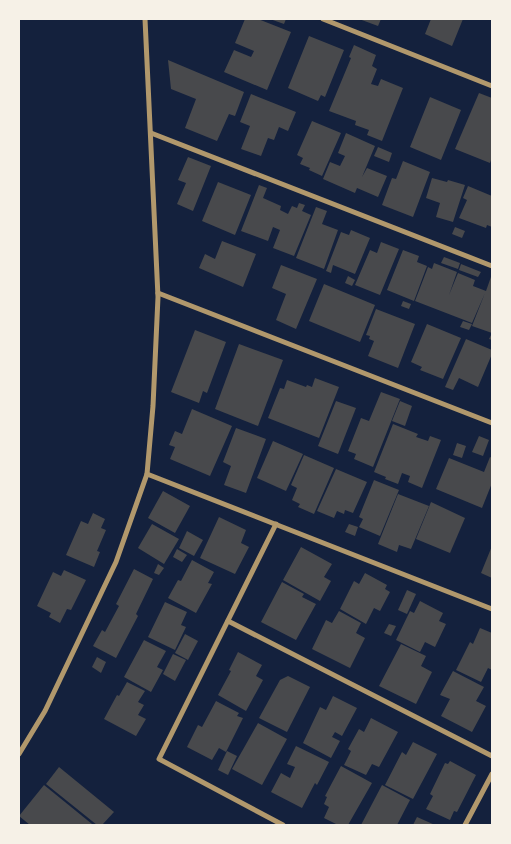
<svg xmlns="http://www.w3.org/2000/svg" width="511" height="844" viewBox="0 0 511 844" font-family="'Crimson Pro',serif">
  <style>
    .building { fill: #48494c }
    .lines { fill: none; stroke-linecap: round; stroke-linejoin: round }
    .minor { stroke: #b1986c; stroke-width: 5 }
  </style>
  <rect width="100%" height="100%" fill="#14213d"/>
  <g class="building">
    <path d="M245 19H258L291 32 267 90 224 72 234 50 251 57 254 51 235 43Z"/>
    <path d="M270 19H286L284 24Z"/>
    <path d="M359 19H381L378 26Z"/>
    <path d="M431 19H463L452 46 425 34Z"/>
    <path d="M309 36 344 50 325 97 321 95 318 101 288 88Z"/>
    <path d="M354 45 376 55 372 66 377 69 371 84 378 86 381 79 403 88 382 141 367 135 369 130 355 125 356 121 329 111 351 58 349 57Z"/>
    <path d="M168 60 244 92 235 116 229 114 217 141 185 128 196 99 171 89Z"/>
    <path d="M479 93 492 98V157L490 163 455 149Z"/>
    <path d="M251 94 296 112 288 131 279 127 274 140 268 138 261 156 241 149 250 126 240 122Z"/>
    <path d="M430 97 461 110 441 160 410 147Z"/>
    <path d="M312 121 341 133 322 176 309 170 310 168 300 164 303 158 297 155Z"/>
    <path d="M346 133 375 146 362 177 367 168 387 176 378 197 357 188 355 193 323 179 330 162 340 166 345 156 338 153Z"/>
    <path d="M378 147 392 153 389 162 374 156Z"/>
    <path d="M188 157 211 166 193 211 177 204 186 183 178 180Z"/>
    <path d="M403 161 430 172 413 217 382 205 392 178 396 179Z"/>
    <path d="M432 178 447 182 448 180 465 185 453 222 436 217 440 203 426 198Z"/>
    <path d="M218 182 251 195 235 235 202 221Z"/>
    <path d="M259 185 267 188 263 198 281 206 280 210 288 214 292 206 297 208 299 203 305 205 302 211 311 215 294 256 273 248 280 230 273 227 268 241 241 231Z"/>
    <path d="M468 186 492 196V227L487 225 486 228 459 218 467 200 463 198Z"/>
    <path d="M316 207 327 211 322 224 338 230 324 269 296 258Z"/>
    <path d="M455 227 465 231 462 238 452 234Z"/>
    <path d="M351 230 370 238 355 274 333 265 331 273 326 271 341 232 349 235Z"/>
    <path d="M222 241 256 254 243 287 199 268 205 254 215 259Z"/>
    <path d="M381 242 399 249 380 295 355 285 370 250 377 253Z"/>
    <path d="M403 250 419 256 417 262 427 266 414 301 387 290Z"/>
    <path d="M444 257 460 263 458 269 441 263Z"/>
    <path d="M434 263 457 272 449 295 458 273 475 280 473 286 486 291 492 274V340L489 339 492 333 472 326 485 293 472 323 415 301 428 267 432 269Z"/>
    <path d="M461 264 481 272 478 277 459 270Z"/>
    <path d="M281 265 317 279 296 329 276 320 286 294 272 288Z"/>
    <path d="M348 276 355 280 352 286 345 283Z"/>
    <path d="M324 284 375 305 360 342 309 321Z"/>
    <path d="M403 301 411 304 409 309 401 306Z"/>
    <path d="M376 309 415 324 398 368 368 356 374 341 369 339 370 336 366 335Z"/>
    <path d="M463 321 472 324 469 330 460 327Z"/>
    <path d="M427 324 461 338 443 379 420 370 422 367 411 362Z"/>
    <path d="M195 330 226 342 207 393 203 391 199 403 171 392Z"/>
    <path d="M466 339 492 350V354L478 387 459 378 453 390 445 387Z"/>
    <path d="M239 344 283 360 258 426 215 409Z"/>
    <path d="M315 378 339 387 319 438 268 418 280 388 284 389 287 380 306 387 307 385 312 387Z"/>
    <path d="M381 392 400 399 373 467 354 459 356 454 348 451 361 418 369 421Z"/>
    <path d="M336 401 356 408 338 454 318 446Z"/>
    <path d="M400 401 412 406 405 426 392 421Z"/>
    <path d="M192 409 232 426 210 476 170 459 175 447 169 445 175 431 182 434Z"/>
    <path d="M393 424 418 434 416 437 428 441 430 436 441 440 422 488 408 482 410 476 402 473 398 484 385 479 386 477 374 472Z"/>
    <path d="M236 428 266 439 246 493 224 485 231 466 223 462Z"/>
    <path d="M479 436 489 440 483 456 472 452Z"/>
    <path d="M273 441 303 454 286 491 257 478Z"/>
    <path d="M457 443 466 446 462 458 453 455Z"/>
    <path d="M304 455 334 468 314 514 298 507 300 504 292 500 297 488 291 485Z"/>
    <path d="M490 457 492 458V483L482 508 436 489 449 458 484 472Z"/>
    <path d="M336 469 367 482 353 513 345 510 344 514 337 511 334 518 317 511Z"/>
    <path d="M374 480 399 490 380 536 359 527 363 519 359 517Z"/>
    <path d="M163 491 190 506 175 533 148 518Z"/>
    <path d="M398 494 429 506 411 549 399 545 397 552 378 544Z"/>
    <path d="M431 502 465 518 450 553 416 539Z"/>
    <path d="M93 513 105 519 101 528 106 530 97 551 100 552 94 567 66 555 81 521 88 524Z"/>
    <path d="M219 517 246 530 241 543 249 547 235 574 200 558Z"/>
    <path d="M152 524 179 539 164 564 138 548Z"/>
    <path d="M349 524 358 527 355 536 345 532Z"/>
    <path d="M187 531 203 540 194 556 179 548Z"/>
    <path d="M492 546V578L481 573Z"/>
    <path d="M301 547 332 564 324 577 331 581 320 601 283 580Z"/>
    <path d="M177 549 187 555 182 562 173 557Z"/>
    <path d="M192 560 214 572 208 583 212 584 196 613 168 598 178 580 181 581Z"/>
    <path d="M158 564 164 568 159 575 154 573Z"/>
    <path d="M134 569 153 579 136 614 138 616 116 658 93 646 102 630 105 632 119 606 116 604Z"/>
    <path d="M64 570 86 580 71 610 67 609 60 623 49 617 51 613 37 606 53 572 61 576Z"/>
    <path d="M365 573 387 585 385 589 390 592 380 611 374 608 366 624 340 609 354 581 359 584Z"/>
    <path d="M282 582 304 594 302 597 316 604 296 640 261 622Z"/>
    <path d="M407 590 416 594 407 614 398 610Z"/>
    <path d="M420 601 443 613 439 621 446 624 435 647 425 642 420 652 396 640 410 611 414 613Z"/>
    <path d="M165 602 187 612 181 625 186 627 175 650 148 637Z"/>
    <path d="M339 611 361 623 356 633 365 638 350 668 312 649 326 620 332 623Z"/>
    <path d="M389 624 396 626 391 636 384 633Z"/>
    <path d="M480 628 492 633V670L488 668 481 682 456 670 470 642 473 644Z"/>
    <path d="M185 634 198 641 188 660 175 653Z"/>
    <path d="M144 640 166 651 157 667 163 670 151 692 124 677Z"/>
    <path d="M401 644 426 656 421 666 432 672 416 704 379 686Z"/>
    <path d="M238 652 262 665 256 676 263 680 246 711 218 695 231 671 229 670Z"/>
    <path d="M173 654 186 660 175 681 163 674Z"/>
    <path d="M97 657 106 662 101 673 92 667Z"/>
    <path d="M453 671 484 687 476 701 486 706 472 732 441 716 450 699 440 695Z"/>
    <path d="M288 676 310 687 287 732 259 718 280 680Z"/>
    <path d="M127 682 145 691 138 702 144 705 138 715 146 719 136 736 104 719 117 695 119 696Z"/>
    <path d="M333 696 357 708 342 736 335 732 332 737 340 741 331 758 303 743 320 707 326 710Z"/>
    <path d="M216 701 239 713 237 716 243 718 226 752 219 748 212 760 187 747 198 725 202 727Z"/>
    <path d="M371 718 398 732 379 767 372 764 366 775 344 765 351 751 348 749 359 729 364 732Z"/>
    <path d="M258 723 287 739 262 785 232 769Z"/>
    <path d="M413 742 437 754 413 799 385 785 402 752 406 755Z"/>
    <path d="M296 746 329 762 317 785 315 783 302 808 271 792 281 773 290 778 295 767 287 764Z"/>
    <path d="M227 751 237 756 228 775 218 770Z"/>
    <path d="M450 761 476 775 457 812 454 811 450 820 426 809 433 796 430 794 445 763 448 764Z"/>
    <path d="M341 766 372 783 348 825H338L324 818 329 807 324 804 327 797 325 796Z"/>
    <path d="M59 767 114 812 102 825H97L46 784Z"/>
    <path d="M44 785 92 824 91 825H30L19 816Z"/>
    <path d="M382 785 410 800 397 825H361Z"/>
    <path d="M417 817 435 825H413Z"/>
  </g>
  <g class="lines">
    <g class="minor">
      <path d="M323 19 492 86"/>
      <path d="M151 133 492 266"/>
      <path d="M158 293 492 423"/>
      <path d="M147 474 492 609"/>
      <path d="M276 524 159 759 283 825"/>
      <path d="M228 621 492 756"/>
      <path d="M19 754 45 711 116 562 147 474 153 406 158 297 145 19"/>
      <path d="M465 825 492 774"/>
    </g>
  </g>
  <rect width="511" height="844" fill="none" stroke="#f6f1e7" stroke-width="40"/>
</svg>
